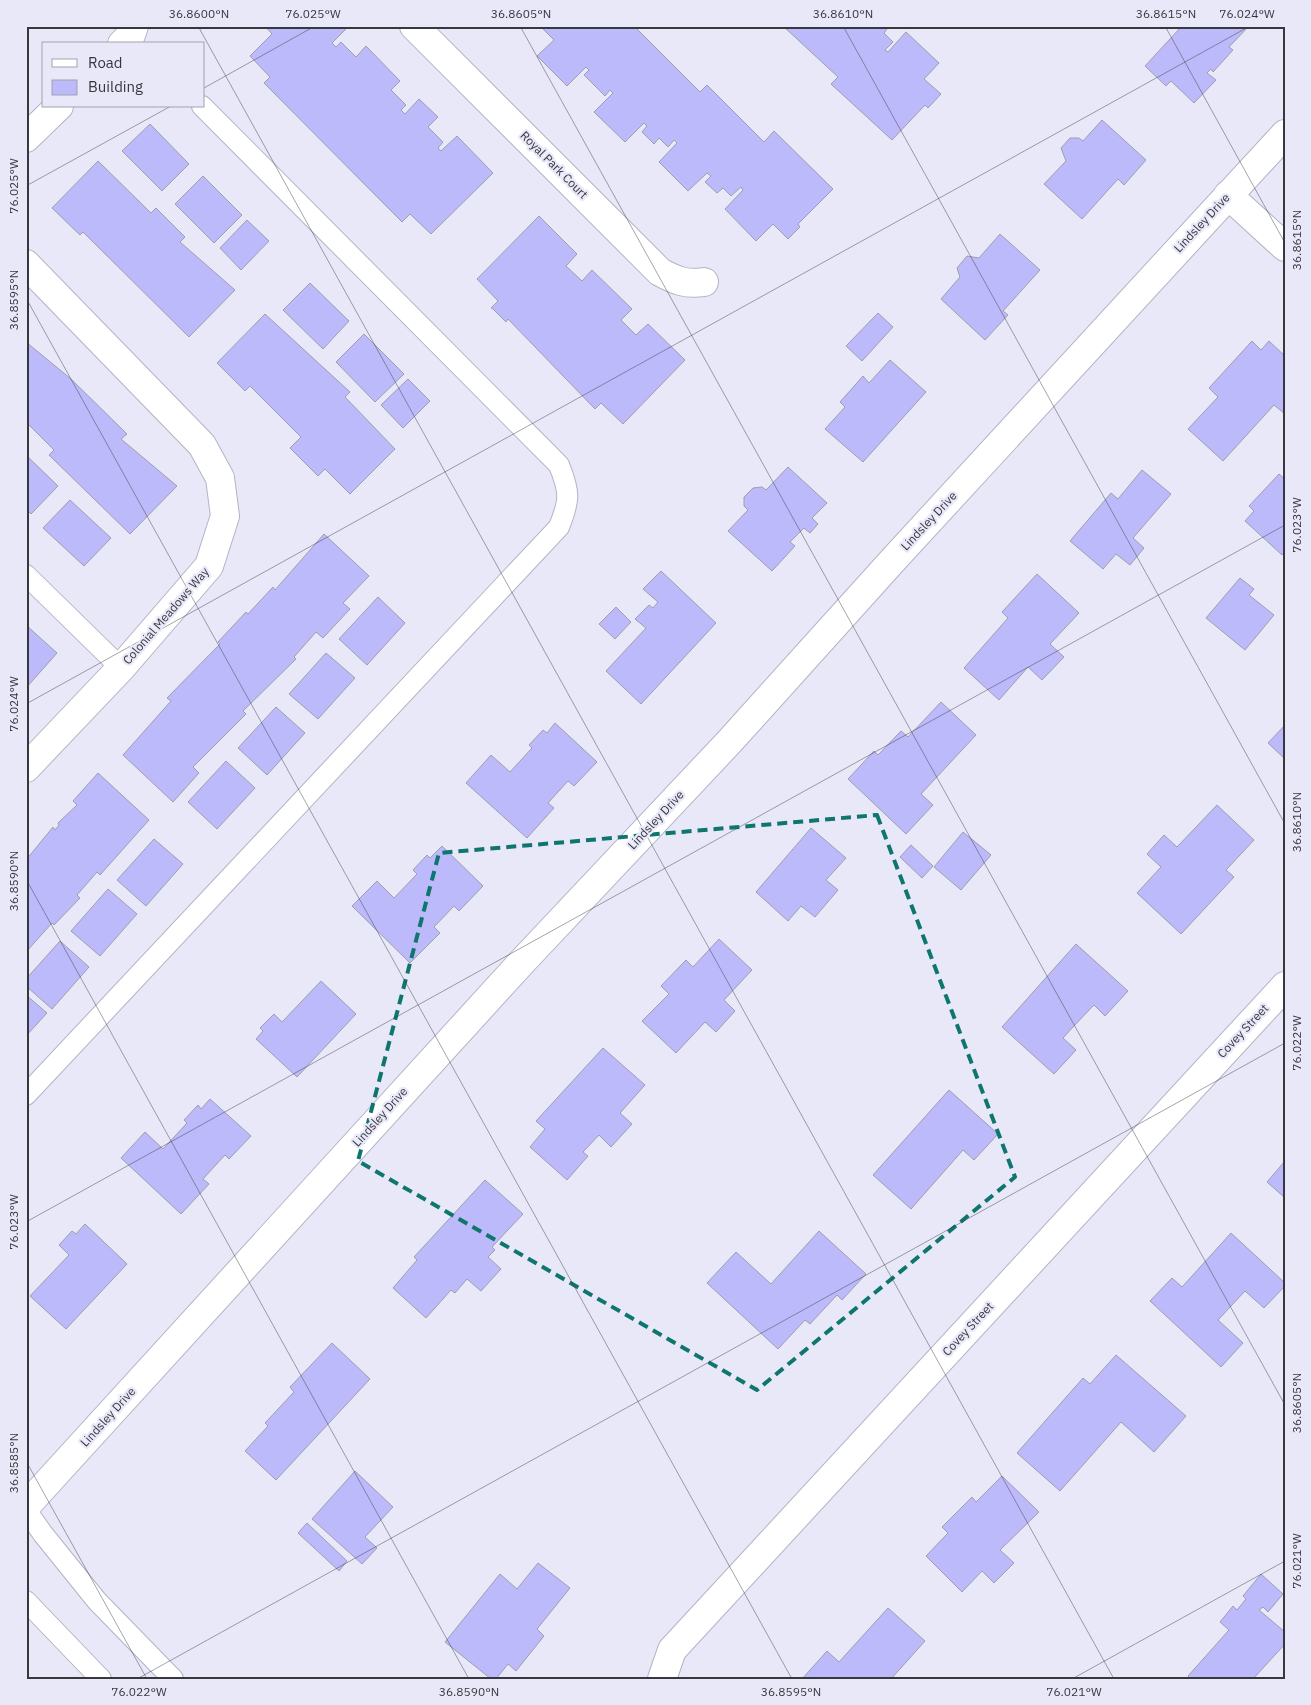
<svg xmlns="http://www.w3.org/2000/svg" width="1311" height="1705" viewBox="0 0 1311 1705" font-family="'IBM Plex Sans',sans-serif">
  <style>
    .building { fill: #bcbafb; stroke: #9e9eae }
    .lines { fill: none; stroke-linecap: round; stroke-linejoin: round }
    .lane-casing { stroke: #b3b4c4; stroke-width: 22 }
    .street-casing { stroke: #b3b4c4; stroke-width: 30 }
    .lane { stroke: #fff; stroke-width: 20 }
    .street { stroke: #fff; stroke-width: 28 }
    .marked { fill: none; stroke: #0f766e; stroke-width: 4; stroke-dasharray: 10 6; stroke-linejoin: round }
    .ticks { fill: none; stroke: #37373e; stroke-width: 1; stroke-opacity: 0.45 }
    .labels { text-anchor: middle; stroke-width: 4.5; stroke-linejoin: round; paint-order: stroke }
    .street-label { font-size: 12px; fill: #37373e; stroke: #e8e8f9 }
    .neatline { fill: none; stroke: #37373e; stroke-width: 2 }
    .ticks-label { font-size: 12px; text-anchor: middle; fill: #37373e }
  </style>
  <rect width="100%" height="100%" fill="#e8e8f9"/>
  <g class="building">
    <path d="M265 26H345L347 28 332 43 336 47 341 42 356 57 366 46 400 81 391 90 406 105 401 110 405 114 419 99 438 117 428 127 443 142 438 148 441 151 457 136 493 173 431 234 410 214 402 222 264 83 270 77 250 56 272 34Z"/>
    <path d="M634 26 700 92 707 85 764 142 774 131 833 189 798 224 800 227 788 239 773 224 756 241 725 209 743 190 741 187 731 196 723 188 717 193 705 182 711 176 707 173 688 191 659 162 677 143 674 140 668 147 659 138 654 144 642 132 647 126 644 123 625 142 594 112 613 93 610 90 605 96 584 75 589 70 586 67 567 86 537 56 554 40 540 26Z"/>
    <path d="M783 26H889L884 33 893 42 885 50 888 52 906 32 939 63 924 79 941 94 928 108 925 105 892 140 831 84 838 77Z"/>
    <path d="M1182 26H1249L1229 47 1233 50 1213 72 1211 69 1207 73 1216 80 1194 103 1171 81 1166 86 1145 66Z"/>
    <path d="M1102 120 1146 160 1124 185 1118 179 1082 219 1044 184 1066 161 1061 148 1070 138H1079L1083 141Z"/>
    <path d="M150 124 189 164 162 191 122 151Z"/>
    <path d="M98 161 151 213 156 208 185 237 180 242 235 290 189 337 83 232 80 235 52 208Z"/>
    <path d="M203 176 242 215 214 243 175 204Z"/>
    <path d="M539 216 577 254 566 266 582 281 592 270 632 309 621 320 636 335 648 324 685 360 623 424 601 403 595 409 508 319 506 322 493 309 491 308 498 301 477 279Z"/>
    <path d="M247 220 269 241 241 270 220 248Z"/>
    <path d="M1000 234 1040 270 1003 311 1008 315 985 340 941 299 960 277 957 268 967 256 979 258Z"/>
    <path d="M310 283 349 321 323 349 283 310Z"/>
    <path d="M878 313 893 327 862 361 846 346Z"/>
    <path d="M265 314 350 392 345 397 395 449 350 494 325 469 318 476 290 448 301 437 250 386 245 391 217 363Z"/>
    <path d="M364 334 404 374 375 402 336 362Z"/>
    <path d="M1252 341 1261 350 1269 341 1285 356V414L1274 405 1223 461 1188 429 1218 397 1209 388Z"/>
    <path d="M26 342 71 379 127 434 121 439 177 486 130 534 49 455 54 450 29 425 26 428Z"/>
    <path d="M890 360 926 392 863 462 825 429 845 407 840 402 863 376 869 383Z"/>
    <path d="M408 379 430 401 403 428 381 405Z"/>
    <path d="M26 455 58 486 31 514 26 509Z"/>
    <path d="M788 467 827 503 812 518 818 524 810 533 804 528 790 542 795 546 772 571 728 531 748 510 744 506V497L753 488 762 487 766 490Z"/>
    <path d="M1142 470 1171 494 1133 538 1144 548 1130 565 1116 554 1103 569 1070 541 1111 493 1118 499Z"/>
    <path d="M1279 474 1285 479V552L1282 555 1245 521 1254 511 1249 506Z"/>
    <path d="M70 500 111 538 84 566 43 528Z"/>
    <path d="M324 534 369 576 343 603 350 609 323 638 316 632 294 657 296 659 243 711 246 714 193 767 199 773 173 802 123 755 171 701 167 698 220 644 218 642 246 612 248 614 273 587 275 590Z"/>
    <path d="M661 571 716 623 641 704 606 671 646 628 635 619 649 605 653 608 658 602 643 589Z"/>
    <path d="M1037 574 1079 613 1050 644 1064 657 1042 680 1028 667 999 700 964 668 1008 618 1002 612Z"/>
    <path d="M1240 578 1254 589 1249 595 1274 615 1245 650 1206 618Z"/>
    <path d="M378 597 405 623 367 665 339 639Z"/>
    <path d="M616 607 631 622 615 639 599 624Z"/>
    <path d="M26 625 57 653 26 688Z"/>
    <path d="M326 653 355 678 318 719 289 694Z"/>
    <path d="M941 702 976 735 921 794 933 805 906 834 848 779 874 751 878 755 901 731 908 737Z"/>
    <path d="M276 707 305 733 267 775 238 748Z"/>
    <path d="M555 723 597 762 574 786 568 781 548 803 554 808 527 838 466 783 491 755 510 772 532 748 529 745 543 730 547 733Z"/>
    <path d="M1285 725V759L1268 743Z"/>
    <path d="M226 761 255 788 217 829 188 802Z"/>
    <path d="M98 773 149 820 100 875 97 872 77 895 80 898 54 925 52 923 26 952V860L53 827 55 830 59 825 58 823 77 805 73 801Z"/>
    <path d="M1217 805 1254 840 1226 870 1234 877 1181 934 1137 893 1161 867 1147 854 1164 835 1177 847Z"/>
    <path d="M811 828 846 858 826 880 838 890 815 917 801 906 788 921 756 892Z"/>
    <path d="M963 832 991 855 961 890 934 867Z"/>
    <path d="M154 839 183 864 146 906 117 880Z"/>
    <path d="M911 845 933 866 922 878 900 857Z"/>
    <path d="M442 846 483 886 459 911 454 906 434 927 440 933 410 963 352 906 377 881 394 898 417 874 413 870 427 855 430 858Z"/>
    <path d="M108 889 137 914 100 956 71 931Z"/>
    <path d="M719 939 752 970 724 1000 735 1011 716 1032 705 1022 676 1053 642 1021 669 994 661 986 686 960 693 967Z"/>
    <path d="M60 941 89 967 52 1009 26 986V979Z"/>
    <path d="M1076 944 1128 991 1105 1016 1094 1005 1073 1027 1063 1038 1076 1050 1054 1074 1002 1027Z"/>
    <path d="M321 981 356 1014 297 1077 256 1039 263 1031 260 1028 274 1014 282 1022Z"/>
    <path d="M26 995 47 1013 26 1036Z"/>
    <path d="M603 1048 645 1085 620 1113 632 1124 611 1147 599 1135 583 1152 588 1156 567 1180 530 1147 545 1129 536 1121Z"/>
    <path d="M949 1090 998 1134 974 1160 963 1150 911 1209 873 1175Z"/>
    <path d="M210 1099 251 1136 229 1159 225 1155 203 1179 209 1184 181 1214 121 1158 145 1132 163 1149 187 1123 184 1120 198 1105 201 1109Z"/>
    <path d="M1285 1161V1198L1267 1182Z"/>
    <path d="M485 1180 523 1214 492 1247 495 1250 488 1257 501 1269 481 1291 467 1279 455 1293 451 1290 426 1318 393 1288 417 1260 414 1257Z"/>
    <path d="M85 1224 127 1264 66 1329 30 1296 69 1255 59 1245 72 1231 76 1234Z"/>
    <path d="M819 1231 866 1274 842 1300 837 1295 810 1324 805 1320 778 1349 707 1283 736 1252 771 1284Z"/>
    <path d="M1231 1233 1285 1283V1286L1264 1308 1245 1291 1218 1320 1243 1343 1221 1367 1150 1301 1172 1278 1182 1287Z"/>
    <path d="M332 1343 370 1379 276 1480 245 1451 268 1426 265 1423 294 1392 290 1387Z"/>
    <path d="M1116 1355 1186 1416 1154 1452 1121 1422 1060 1491 1017 1453 1083 1378 1090 1384Z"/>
    <path d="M355 1471 393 1507 365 1537 377 1548 362 1564 312 1519Z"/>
    <path d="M1002 1476 1039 1512 1000 1550 1014 1563 994 1583 982 1571 962 1592 926 1556 948 1533 942 1527 972 1497 976 1502Z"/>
    <path d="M307 1523 347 1561 339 1571 298 1533Z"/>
    <path d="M538 1563 570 1588 537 1629 544 1636 516 1671 508 1664 496 1679H491L445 1642 500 1574 517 1589Z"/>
    <path d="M1261 1574 1283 1594 1268 1612 1263 1607 1259 1610 1285 1632V1644L1253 1679H1191L1188 1676 1229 1630 1220 1622 1233 1606 1237 1610 1246 1599 1243 1596Z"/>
    <path d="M888 1608 925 1641 891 1679H802L827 1651 839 1662Z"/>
  </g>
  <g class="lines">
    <g class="lane-casing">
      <g id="lane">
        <path d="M26 575 121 668"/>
        <path d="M26 1095 559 527C570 500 570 492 559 465L202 106"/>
        <path d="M26 1510 43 1534 97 1601 173 1679"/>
        <path d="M26 1601 101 1679"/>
      </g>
    </g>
    <g class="street-casing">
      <g id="street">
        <path d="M414 26 660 272C675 280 686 285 704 282"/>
        <path d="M122 44 131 35 134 26"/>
        <path d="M26 138 59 106"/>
        <path d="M1228 195 1285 247"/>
        <path d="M26 264 202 445 220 478 225 516 209 566 121 668 26 768"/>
        <path d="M26 1506 521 963 730 741 894 559 1285 134"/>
        <path d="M662 1679 672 1650 1285 986"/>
      </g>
    </g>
    <use href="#lane" class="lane"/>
    <use href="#street" class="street"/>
  </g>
  <path class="marked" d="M877 815 1015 1177 757 1390 358 1161 439 853Z"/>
  <path class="ticks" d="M198 26 1114 1679M520 26 1285 1405M843 26 1285 824M1165 26 1285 243M204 88 315 26M26 186 171 106M26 298 792 1679M26 704 1250 26M26 879 469 1679M26 1222 1285 525M26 1461 147 1679M137 1679 1285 1043M1072 1679 1285 1561"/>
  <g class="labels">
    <g class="street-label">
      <text transform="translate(554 165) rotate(45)" y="4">Royal Park Court</text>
      <text transform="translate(1202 223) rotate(-47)" y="4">Lindsley Drive</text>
      <text transform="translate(929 521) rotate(-47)" y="4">Lindsley Drive</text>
      <text transform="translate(166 616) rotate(-49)" y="4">Colonial Meadows Way</text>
      <text transform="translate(656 820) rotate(-47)" y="4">Lindsley Drive</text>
      <text transform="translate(1243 1031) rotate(-47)" y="4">Covey Street</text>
      <text transform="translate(380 1117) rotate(-48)" y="4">Lindsley Drive</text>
      <text transform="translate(968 1329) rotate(-47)" y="4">Covey Street</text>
      <text transform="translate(108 1417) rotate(-48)" y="4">Lindsley Drive</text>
    </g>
  </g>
  <rect width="1311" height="1705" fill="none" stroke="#e8e8f9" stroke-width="55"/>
  <rect x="42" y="42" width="162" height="65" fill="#e8e8f9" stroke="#a1a1ae"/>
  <rect x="52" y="59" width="25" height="8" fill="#ffffff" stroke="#a1a1ae"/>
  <text x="88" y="68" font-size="15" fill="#37373e">Road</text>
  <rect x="52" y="80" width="25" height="15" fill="#bcbafb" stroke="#a1a1ae"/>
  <text x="88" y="92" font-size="15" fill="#37373e">Building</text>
  <rect x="28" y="28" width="1256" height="1650" class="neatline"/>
  <g class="ticks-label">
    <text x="199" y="18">36.8600°N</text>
    <text x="313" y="18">76.025°W</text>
    <text x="521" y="18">36.8605°N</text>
    <text x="843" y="18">36.8610°N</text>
    <text x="1166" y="18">36.8615°N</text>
    <text x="1247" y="18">76.024°W</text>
    <text transform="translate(14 186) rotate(-90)" y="4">76.025°W</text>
    <text transform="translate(1297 240) rotate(-90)" y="4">36.8615°N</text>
    <text transform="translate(14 300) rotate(-90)" y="4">36.8595°N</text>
    <text transform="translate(1297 525) rotate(-90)" y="4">76.023°W</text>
    <text transform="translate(14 704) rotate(-90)" y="4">76.024°W</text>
    <text transform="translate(1297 822) rotate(-90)" y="4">36.8610°N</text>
    <text transform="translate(14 881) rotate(-90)" y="4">36.8590°N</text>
    <text transform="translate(1297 1043) rotate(-90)" y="4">76.022°W</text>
    <text transform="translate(14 1222) rotate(-90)" y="4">76.023°W</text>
    <text transform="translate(1297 1403) rotate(-90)" y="4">36.8605°N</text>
    <text transform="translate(14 1463) rotate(-90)" y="4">36.8585°N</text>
    <text transform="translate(1297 1561) rotate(-90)" y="4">76.021°W</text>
    <text x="139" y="1696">76.022°W</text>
    <text x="469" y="1696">36.8590°N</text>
    <text x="791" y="1696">36.8595°N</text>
    <text x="1074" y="1696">76.021°W</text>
  </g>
</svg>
